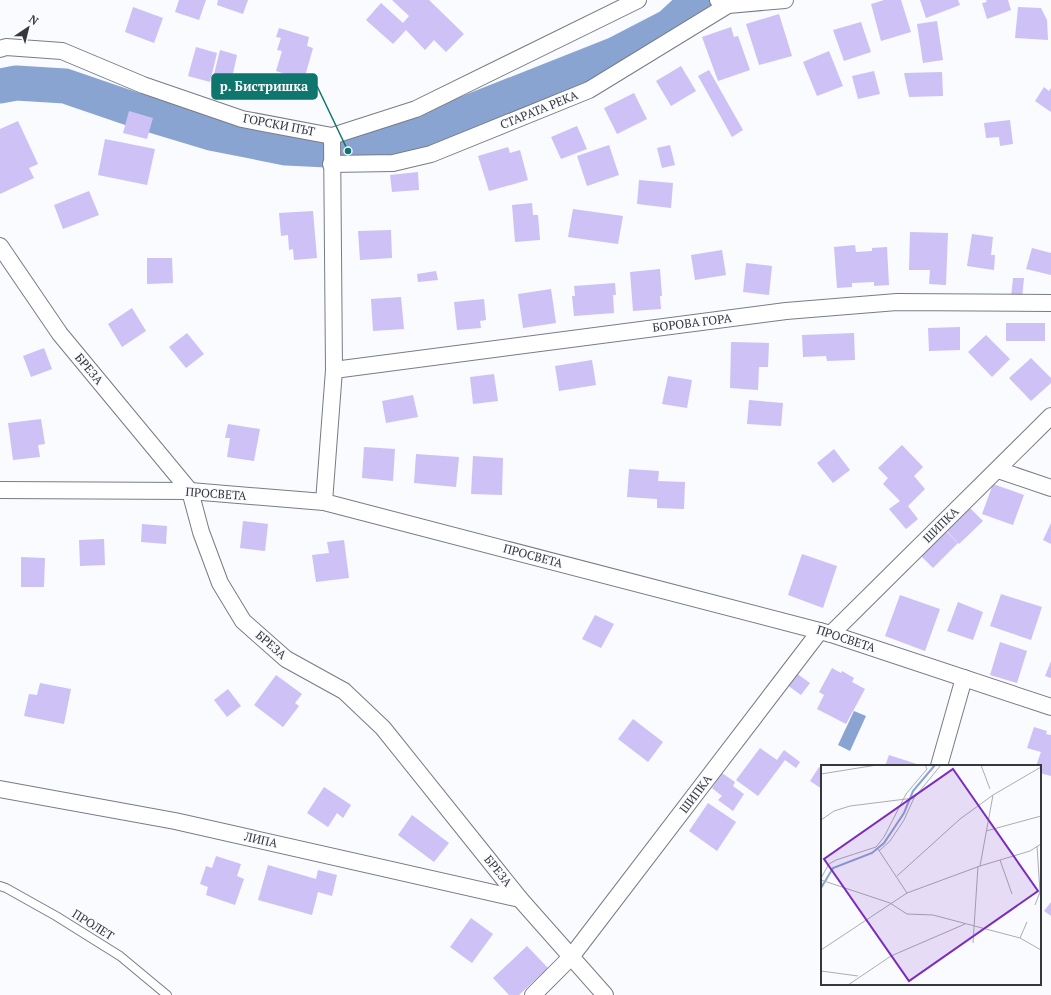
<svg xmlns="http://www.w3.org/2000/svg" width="1051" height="995" viewBox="0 0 1051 995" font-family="'PT Serif',serif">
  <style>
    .water { fill: #8aa4d2 }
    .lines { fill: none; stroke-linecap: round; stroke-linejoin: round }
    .river { stroke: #8aa4d2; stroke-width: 35 }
    .building { fill: #cdc1f6 }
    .lane-casing { stroke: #777c85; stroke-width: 10 }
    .street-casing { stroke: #777c85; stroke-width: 18 }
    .lane { stroke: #fff; stroke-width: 8 }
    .street { stroke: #fff; stroke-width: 16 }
    .labels { text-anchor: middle; stroke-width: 3; stroke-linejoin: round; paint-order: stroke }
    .street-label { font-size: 12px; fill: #35373b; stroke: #f9fbff }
    .inset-river { fill: none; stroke: #8aa4d2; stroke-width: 2 }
    .inset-road { fill: none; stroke: #abadb1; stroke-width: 1 }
    .view { fill: #7b2cbf; fill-opacity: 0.15; stroke: #7b2cbf; stroke-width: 2 }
    .inset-edge { fill: none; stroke: #35373b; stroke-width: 2 }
    .leader { fill: none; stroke: #0f766e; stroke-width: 1.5 }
    .callout-dot { fill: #0f766e; stroke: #f9fbff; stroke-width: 1.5 }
    .callout { fill: #0f766e; stroke: #0f766e; stroke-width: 1.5 }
    .callout-label { font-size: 13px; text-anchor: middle; font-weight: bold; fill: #fff }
  </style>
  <rect width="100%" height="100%" fill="#f9fbff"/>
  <path class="water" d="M854 711 866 716 850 751 838 745Z"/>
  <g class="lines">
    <path class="river" d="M0 86 16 83 65 86 138 111 211 133 286 148 348 151 391 143 616 54 670 26 698 0"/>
  </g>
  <g class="building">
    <path d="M179 0H206L199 20 175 12Z"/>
    <path d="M218 0H248L243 14 217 5Z"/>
    <path d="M392 0H429L464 34 446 52 434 40 425 50 406 30 393 44 366 20 381 3 403 23 409 16Z"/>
    <path d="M884 0H901L911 32 881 41 871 4Z"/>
    <path d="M920 0H958L960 5 926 18Z"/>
    <path d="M986 0H1008L1011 10 987 19 982 3 987 2Z"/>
    <path d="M133 7 163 18 154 43 125 32Z"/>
    <path d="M1018 7 1041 8 1047 20 1048 40 1015 38Z"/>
    <path d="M779 14 792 56 759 65 746 24Z"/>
    <path d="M937 21 943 60 923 63 917 24Z"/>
    <path d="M861 22 871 52 844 61 833 30Z"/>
    <path d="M731 27 734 37 738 36 750 70 718 81 702 37Z"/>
    <path d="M279 28 309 37 307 46 313 48 304 80 276 71 282 51 277 50 281 38 276 37Z"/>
    <path d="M196 47 217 53 210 82 188 76Z"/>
    <path d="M220 50 237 55 230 87 212 82Z"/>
    <path d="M829 51 843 86 817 96 803 62Z"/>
    <path d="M681 66 696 91 671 106 656 81Z"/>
    <path d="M709 70 743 130 732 137 698 76Z"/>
    <path d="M874 71 880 94 858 99 852 76Z"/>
    <path d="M942 72 943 96 909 97 904 73Z"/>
    <path d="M1044 87 1049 91 1051 88V112L1035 101Z"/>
    <path d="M634 93 647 119 617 134 604 108Z"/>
    <path d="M129 111 153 118 147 139 123 133Z"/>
    <path d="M1010 120 1013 144 1000 146 999 137 986 138 984 123Z"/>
    <path d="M18 121 38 164 29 168 34 178 0 194V129Z"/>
    <path d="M577 126 587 149 561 159 551 137Z"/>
    <path d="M105 139 155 149 147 185 98 175Z"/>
    <path d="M609 145 619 175 587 186 577 156Z"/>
    <path d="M670 145 675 165 662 168 657 148Z"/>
    <path d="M508 147 510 153 520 150 528 180 489 191 478 156Z"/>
    <path d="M418 172 419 190 392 192 390 175Z"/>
    <path d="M639 180 673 183 671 208 637 204Z"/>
    <path d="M89 191 99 215 63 229 54 205Z"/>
    <path d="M532 203 533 215H538L540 240 515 242 512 205Z"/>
    <path d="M573 209 623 216 618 244 568 237Z"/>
    <path d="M313 211 317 258 294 260 293 249 289 250 288 235 281 236 279 213Z"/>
    <path d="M391 230 392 258 360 260 358 231Z"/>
    <path d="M910 232 948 233 946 285 929 284 930 270H909Z"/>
    <path d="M972 234 993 237 991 255H995L994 270 967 266Z"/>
    <path d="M855 245 856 252 872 251V248L887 247 889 285 874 286V282L852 283V287L837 288 834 247Z"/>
    <path d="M1032 248 1051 253V275L1026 269Z"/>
    <path d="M722 250 726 275 695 280 691 255Z"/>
    <path d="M147 258H172L173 283 147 284Z"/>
    <path d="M746 263 772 266 769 295 743 292Z"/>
    <path d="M660 269 662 296H660L661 309 633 311 630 272Z"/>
    <path d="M436 271 438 280 418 282 417 274Z"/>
    <path d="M1013 278H1024L1022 298 1011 297Z"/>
    <path d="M615 283 616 295H613L614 313 574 316 572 296H575L574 286Z"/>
    <path d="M551 289 556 323 523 328 518 294Z"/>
    <path d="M401 297 404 329 373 331 371 299Z"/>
    <path d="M484 299 486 320 480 321 481 328 457 330 454 302Z"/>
    <path d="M132 308 146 331 122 347 108 324Z"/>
    <rect x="1006" y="323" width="39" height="18"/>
    <path d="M960 327V350L929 351 928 328Z"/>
    <path d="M187 333 204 354 186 368 169 347Z"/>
    <path d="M854 333 855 360 827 361 826 356 803 357 802 335Z"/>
    <path d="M986 335 1010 359 992 377 968 352Z"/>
    <path d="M731 342 769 343 768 367H759L758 390 730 388Z"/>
    <path d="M44 348 52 369 31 377 23 356Z"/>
    <path d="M1031 358 1051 378V383L1031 401 1009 378Z"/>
    <path d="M592 360 596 385 559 391 555 366Z"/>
    <path d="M494 374 498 401 473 404 470 377Z"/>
    <path d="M668 376 692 380 687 408 662 404Z"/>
    <path d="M413 395 418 417 386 423 382 401Z"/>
    <path d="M749 400 783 403 781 426 747 424Z"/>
    <path d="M41 419 45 444 38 445 40 457 13 460 8 423Z"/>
    <path d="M228 424 260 429 254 461 227 457 230 438H225Z"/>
    <path d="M902 445 923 467 914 476 925 489 908 506 918 519 906 529 889 509 900 501 883 484 888 478 878 468Z"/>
    <path d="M364 447 395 449 393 481 362 478Z"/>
    <path d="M834 449 850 470 833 483 817 463Z"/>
    <path d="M416 454 459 457 456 487 414 483Z"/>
    <path d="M473 456 503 458 502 495 471 494Z"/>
    <path d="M629 469 659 471 658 481 685 482 684 509 657 508V499L627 497Z"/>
    <path d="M993 484 1024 495 1013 525 982 514Z"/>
    <path d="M969 507 983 521 959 544 946 530Z"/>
    <path d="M243 521 268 524 265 551 240 548Z"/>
    <path d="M1051 523V544L1043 540Z"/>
    <path d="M142 524 167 526 166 544 141 542Z"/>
    <path d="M945 530 958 543 933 568 920 555Z"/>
    <path d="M104 539 105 565 80 566 79 540Z"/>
    <path d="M344 540 349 578 316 582 312 555 329 553 327 542Z"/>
    <path d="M802 554 837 566 823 608 788 595Z"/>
    <path d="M21 557 45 558 44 587H21Z"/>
    <path d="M1001 594 1042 607 1031 640 990 626Z"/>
    <path d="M900 595 940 609 925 651 885 636Z"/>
    <path d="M958 602 983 612 973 640 947 631Z"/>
    <path d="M595 615 614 624 601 648 582 639Z"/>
    <path d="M1000 642 1027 651 1017 683 990 675Z"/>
    <path d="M1051 661V678L1045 676Z"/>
    <path d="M832 668 841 673 842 671 854 678 852 682 865 689 846 724 817 709 824 695 819 692Z"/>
    <path d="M796 673 810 683 801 695 787 685Z"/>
    <path d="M276 675 302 694 295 703 299 706 283 727 254 705Z"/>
    <path d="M40 683 71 689 64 724 24 716 29 694 37 695Z"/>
    <path d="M228 689 241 706 227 717 214 700Z"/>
    <path d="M633 719 663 742 648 762 618 739Z"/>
    <path d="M1034 727 1047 731 1046 734 1051 735V776L1040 773V766H1036L1041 752 1027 748Z"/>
    <path d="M760 748 777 760 784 750 800 762 796 768 785 760 758 796 736 780Z"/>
    <path d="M889 755 923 766H885Z"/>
    <path d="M819 767 822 769V789L810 781Z"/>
    <path d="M722 773 735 782 733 786 744 794 733 811 718 800 722 796 712 788Z"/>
    <path d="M324 787 351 805 343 818 337 813 328 827 307 813Z"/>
    <path d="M708 803 736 822 717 851 689 831Z"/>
    <path d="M412 815 449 843 434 862 398 835Z"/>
    <path d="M216 856 241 864 237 876 244 879 235 905 206 895 208 887 200 884 206 866 212 868Z"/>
    <path d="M268 865 316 879 318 870 337 875 332 896 318 892 312 915 258 900Z"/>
    <path d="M1051 902V916L1044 911Z"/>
    <path d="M471 918 493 934 472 963 450 947Z"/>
    <path d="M527 946 548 968 519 995H509L493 978Z"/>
  </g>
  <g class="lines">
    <g class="lane-casing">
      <path id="lane" d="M0 886 6 888 56 916 120 956 167 995"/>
    </g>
    <g class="street-casing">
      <g id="street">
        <path d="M718 0 728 5 785 0"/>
        <path d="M0 49 6 47 62 51 143 85 242 119 332 136 416 109 638 0"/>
        <path d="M331 164 393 163 431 154 589 90 728 5"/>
        <path d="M0 246 60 334 190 491 201 532 220 583 243 621 286 659 344 691 383 728 520 899 605 995"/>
        <path d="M334 370 786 311 897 302 1051 303"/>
        <path d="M998 470 1051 488"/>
        <path d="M0 490 190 491 324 502 831 634 1051 707"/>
        <path d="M324 502 334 370 332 136"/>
        <path d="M831 634 1051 416"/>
        <path d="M939 766 964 678"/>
        <path d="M0 789 175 821 520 899"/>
        <path d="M533 995 571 957 820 631"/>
      </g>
    </g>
    <use href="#lane" class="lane"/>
    <use href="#street" class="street"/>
  </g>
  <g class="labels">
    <g class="street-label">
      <text transform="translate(539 110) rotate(-22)" y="4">СТАРАТА РЕКА</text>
      <text transform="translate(279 125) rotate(11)" y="4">ГОРСКИ ПЪТ</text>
      <text transform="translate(692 323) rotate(-7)" y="4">БОРОВА ГОРА</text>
      <text transform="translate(89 369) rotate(50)" y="4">БРЕЗА</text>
      <text transform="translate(216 494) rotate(4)" y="4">ПРОСВЕТА</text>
      <text transform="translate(941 525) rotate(-45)" y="4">ШИПКА</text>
      <text transform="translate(533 556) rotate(15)" y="4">ПРОСВЕТА</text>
      <text transform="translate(846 639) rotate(18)" y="4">ПРОСВЕТА</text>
      <text transform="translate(271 645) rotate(41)" y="4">БРЕЗА</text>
      <text transform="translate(696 794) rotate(-53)" y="4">ШИПКА</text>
      <text transform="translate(261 840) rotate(13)" y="4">ЛИПА</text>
      <text transform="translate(498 871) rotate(51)" y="4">БРЕЗА</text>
      <text transform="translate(93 925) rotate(32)" y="4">ПРОЛЕТ</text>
    </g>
  </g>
  <g transform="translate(821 765)">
    <rect width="220" height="220" fill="#f9fbff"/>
    <path class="inset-river" d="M0 123 12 103 51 88 63 78 83 48 92 26 114 0"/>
    <path class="inset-road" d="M160 0 169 24M0 9 56 0M0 55 13 46 29 41 93 33 120 0M165 66 220 51M57 84 86 128M58 86 69 76 83 55 93 33M179 95 191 129M159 101 172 30M76 111 139 54 172 30 220 2M0 113 8 99 15 95 55 82 63 72 85 29 106 4 104 0M0 115 69 138 86 149 112 150 199 173 220 185M214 140 219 127 216 81M199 173 206 157M152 178 157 101M0 185 86 128 159 101 209 86 220 79M0 206 37 211M27 220 70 191 144 159"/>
    <path class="view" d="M132 4 217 126 88 216 3 94Z"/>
    <rect width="220" height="220" class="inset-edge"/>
  </g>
  <path class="leader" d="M348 151L317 86"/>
  <circle class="callout-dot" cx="348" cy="151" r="4"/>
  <rect class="callout" x="212" y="74" width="105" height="25" rx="4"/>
  <g class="callout-label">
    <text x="264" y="91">р. Бистришка</text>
  </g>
  <g transform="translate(28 28) rotate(35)" stroke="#f9fbff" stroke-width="3" paint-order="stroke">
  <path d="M0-3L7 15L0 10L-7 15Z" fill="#35373b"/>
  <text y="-6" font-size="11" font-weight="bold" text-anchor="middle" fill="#35373b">N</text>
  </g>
</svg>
